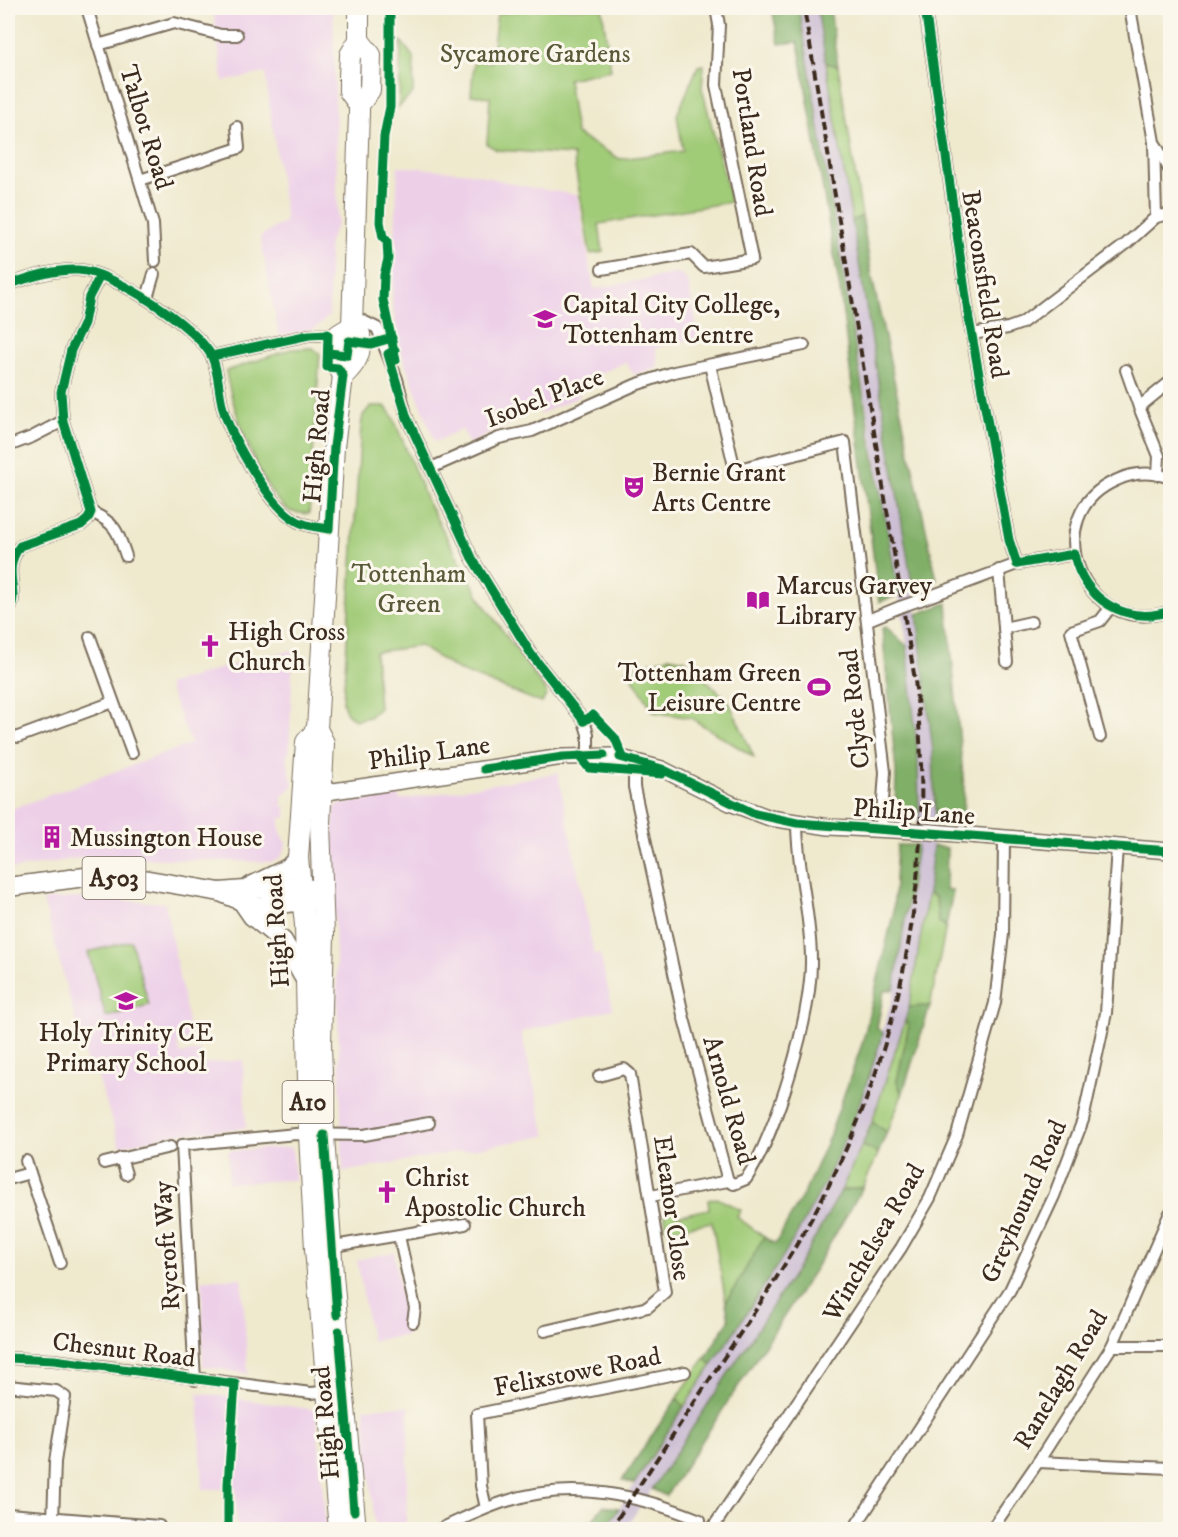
<svg xmlns="http://www.w3.org/2000/svg" width="1178" height="1537" viewBox="0 0 1178 1537" font-family="'IM FELL DW Pica',serif">
  <style>
    .built { fill: #edd0e8 }
    .industrial { fill: #ccbed4 }
    .green { fill: #a0cb77; stroke: #6e7a4a; stroke-width: 1.5 }
    .forest { fill: #80af68; stroke: #5e6c43; stroke-width: 1.5 }
    .lines { fill: none; stroke-linecap: round; stroke-linejoin: round }
    .street-tunnel { stroke: #cbc3ab; stroke-width: 10; stroke-dasharray: 10 5; stroke-linecap: butt }
    .street-casing { stroke: #7a6d5c; stroke-width: 14 }
    .secondary-casing { stroke: #7a6d5c; stroke-width: 18 }
    .primary-casing { stroke: #7a6d5c; stroke-width: 21 }
    .highway-casing { stroke: #7a6d5c; stroke-width: 22 }
    .street { stroke: #fff; stroke-width: 10 }
    .secondary { stroke: #fff; stroke-width: 15 }
    .primary { stroke: #fff; stroke-width: 18 }
    .highway { stroke: #fff; stroke-width: 20 }
    .rail { stroke: #3b2a1e; stroke-width: 4; stroke-dasharray: 9 4.5; stroke-linecap: butt }
    .street-bridge-casing { stroke: #7a6d5c; stroke-width: 14; stroke-linecap: butt }
    .secondary-bridge-casing { stroke: #7a6d5c; stroke-width: 18; stroke-linecap: butt }
    .street-bridge { stroke: #fff; stroke-width: 10 }
    .secondary-bridge { stroke: #fff; stroke-width: 15 }
    .cycleway-casing { stroke: #fbf7ec; stroke-width: 13 }
    .cycleway { stroke: #00873e; stroke-width: 9 }
    .labels { text-anchor: middle; stroke-width: 6; stroke-linejoin: round; paint-order: stroke }
    .shield { fill: #fbf7ec; stroke: #75685c; stroke-width: 1.5 }
    .shield-label { font-size: 24px; font-weight: bold; fill: #3b2a1e }
    .park-label { font-size: 26px; fill: #595a39; stroke: #fbf7ec }
    .street-label { font-size: 26px; fill: #3b2a1e; stroke: #fbf7ec }
    .poi-label { font-size: 26px; fill: #3b2a1e; stroke: #fbf7ec; text-anchor: start }
  </style>
  <rect width="100%" height="100%" fill="#fbf7ec"/>
  <filter id="ink" filterUnits="userSpaceOnUse"><feTurbulence type="fractalNoise" baseFrequency=".0167" numOctaves="2"/><feDisplacementMap in="SourceGraphic" scale="12" xChannelSelector="R" yChannelSelector="G"/><feConvolveMatrix kernelMatrix="1 2 1 2 8 2 1 2 1" color-interpolation-filters="sRGB"/></filter>
  <filter id="wash" filterUnits="userSpaceOnUse"><feTurbulence type="fractalNoise" baseFrequency=".008" numOctaves="4" result="noise"/><feDisplacementMap in="SourceGraphic" scale="24" xChannelSelector="R" yChannelSelector="G"/><feGaussianBlur stdDeviation="1.35" result="paint"/><feColorMatrix in="noise" values="0 0 0 0 0 0 0 0 0 0 0 0 0 0 0 0 0 1.4 0 .05"/><feComposite in="paint" operator="in"/></filter>
  <g filter="url(#wash)">
    <rect width="100%" height="100%" fill="#efe9ce"/>
    <g class="built">
      <path d="M213 8H333L338 222 329 242V316L314 329 279 336 260 237 286 221 265 73 223 81Z"/>
      <path d="M398 166 471 173 522 186 577 195 594 289 678 273 688 281 699 338 656 348 658 368 634 375 626 362 575 385 580 396 540 414 534 403 505 418 508 425 469 444 462 429 435 442 400 349 392 300Z"/>
      <path d="M293 650 289 754 286 756 293 786 282 796V807H286V818H280V830L286 842 285 849 280 858 272 862 85 857 8 870V810L191 744 167 685 245 661Z"/>
      <path d="M558 773 594 954H600L613 1009 521 1032 546 1136 343 1172 334 899 337 898 332 839 334 809 337 805 399 795 400 800Z"/>
      <path d="M78 898 165 903 191 1038 177 1044 181 1054 200 1050 202 1064 243 1060 246 1128 175 1134 120 1146 95 1068 87 1064 43 900Z"/>
      <path d="M292 1147 295 1180 228 1183V1151Z"/>
      <path d="M394 1252 408 1335 371 1341 357 1260Z"/>
      <path d="M242 1278 248 1374 203 1366 202 1280Z"/>
      <path d="M198 1393 316 1410 326 1529H237L236 1489H203Z"/>
      <path d="M409 1406 406 1529H375L364 1408Z"/>
    </g>
    <path class="industrial" d="M799 8H817L919 625 933 752 934 822 931 870 917 968 909 1007 890 1072 851 1172 799 1266 625 1529 605 1530 791 1244 839 1153 863 1092 893 996 913 878 917 841 918 759 906 637Z"/>
    <g class="green">
      <path d="M537 8H602L611 70 568 79 576 134 620 159 683 151 677 115 698 66 704 65 702 88 731 202 599 224 603 252 590 254 573 155 497 150 487 144 490 97 471 95 474 61 491 62 497 14Z"/>
      <path d="M401 41 414 58 413 93 399 107Z"/>
      <path d="M826 63 838 66 862 216 852 221Z"/>
      <path d="M313 348 320 354 309 514C303 513 295 513 290 511 262 496 230 402 226 371L291 349Z"/>
      <path d="M371 406H385L393 417 428 503 483 603 547 693 542 703 458 670 420 646 375 652 379 708 369 717 355 720 346 712 343 702 361 426 363 415Z"/>
      <path d="M669 657 685 660 729 702 754 757 691 718 654 712 627 669Z"/>
      <path d="M928 893 936 898 938 921 946 927 930 1006 909 1007Z"/>
      <path d="M131 941 149 1005 106 1017 88 952Z"/>
      <path d="M905 1021 909 1025 897 1081 902 1095 887 1132 872 1122Z"/>
      <path d="M862 1145 878 1154 863 1187 841 1191Z"/>
      <path d="M717 1198 741 1210 737 1217 764 1237 726 1303 712 1222 667 1230 664 1213 668 1206 673 1205 676 1216 709 1209 708 1200Z"/>
      <path d="M705 1358 712 1365 684 1407 677 1398Z"/>
    </g>
    <g class="forest">
      <path d="M772 8H799L869 429 899 595 879 602 840 290 798 42 779 44Z"/>
      <path d="M817 8H830L838 66 826 63Z"/>
      <path d="M862 216 872 277 937 580 913 590 852 221Z"/>
      <path d="M947 603 964 787 963 818 935 817 933 752 917 614Z"/>
      <path d="M886 627 907 646 918 759 919 816 895 813 896 771 882 628Z"/>
      <path d="M897 845H917L894 989 884 991 877 1028 883 1033C870 1073 857 1115 839 1153 805 1228 758 1296 712 1365L705 1358 729 1320 726 1303 764 1237 775 1244 804 1193 829 1137 863 1041 893 915Z"/>
      <path d="M933 846 947 848 946 890 953 891 946 927 938 921 936 898 928 893Z"/>
      <path d="M930 1006 902 1095 897 1081 909 1025 905 1021 909 1007Z"/>
      <path d="M872 1122 887 1132 878 1154 862 1145Z"/>
      <path d="M863 1187 815 1269 666 1496 652 1489 799 1266 841 1191Z"/>
      <path d="M677 1398 684 1407 634 1484 622 1480Z"/>
      <path d="M603 1506 619 1508 605 1529H586Z"/>
    </g>
  </g>
  <g filter="url(#ink)">
    <g class="lines">
      <path class="street-tunnel" d="M8 741 18 737"/>
      <g class="street-casing">
        <g id="street">
          <path d="M87 8 153 224 155 261"/>
          <path d="M925 8 969 319 1009 540 1017 564"/>
          <path d="M98 45 174 23 221 35H237"/>
          <path d="M1156 145 1170 171"/>
          <path d="M140 180 239 148 237 127"/>
          <path d="M1156 217 1170 214"/>
          <path d="M602 269 691 254 704 267 752 259 716 85 719 25 716 8"/>
          <path d="M8 285C29 277 55 269 78 270 112 271 198 327 212 357 220 375 218 397 225 415 234 442 268 501 291 517 302 526 316 527 329 529"/>
          <path d="M147 298 154 274"/>
          <path d="M351 315 377 328 397 379 407 418 472 558 531 654 584 721 588 734V755"/>
          <path d="M972 334 1008 328 1022 323 1126 244 1156 217 1154 142 1130 8"/>
          <path d="M212 356 309 335 339 334"/>
          <path d="M710 365 735 470 845 442 885 772 881 829"/>
          <path d="M1126 370 1139 407"/>
          <path d="M8 446 32 437 63 421"/>
          <path d="M431 468 499 438 532 431 635 385 674 372 804 345"/>
          <path d="M1158 475 1159 456 1139 407 1170 382"/>
          <path d="M1170 478C1153 472 1134 472 1117 480 1034 515 1083 641 1170 611"/>
          <path d="M91 512C116 523 118 532 126 556"/>
          <path d="M999 570 1007 662"/>
          <path d="M920 600 1017 564 1074 554"/>
          <path d="M8 611C22 594 0 572 20 546L81 525 88 519 91 512 63 421 61 392 71 350 84 323 89 297 100 276"/>
          <path d="M868 620 900 607"/>
          <path d="M1004 628 1031 622"/>
          <path d="M90 637 132 753"/>
          <path d="M18 737 113 702"/>
          <path d="M1100 737 1071 631 1100 621 1111 607"/>
          <path d="M634 760V787L683 1015 728 1181"/>
          <path d="M121 1158 126 1174"/>
          <path d="M26 1161 60 1263"/>
          <path d="M104 1163 170 1147"/>
          <path d="M8 1179 30 1173"/>
          <path d="M651 1196 728 1181 734 1184 746 1179C776 1135 812 1014 811 960 811 914 797 869 797 823"/>
          <path d="M399 1236 415 1308 413 1322"/>
          <path d="M328 1247 465 1224"/>
          <path d="M545 1331 648 1307 665 1292 630 1074 624 1069 599 1076"/>
          <path d="M1112 1346H1170"/>
          <path d="M8 1358 54 1360 311 1393 332 1391"/>
          <path d="M195 1380 182 1145 296 1134 364 1135 429 1123"/>
          <path d="M8 1386 56 1391 65 1397 55 1462 53 1520"/>
          <path d="M1038 1462 1170 1468"/>
          <path d="M486 1508 481 1486 477 1414 685 1372"/>
          <path d="M8 1514 159 1526 160 1530"/>
          <path d="M712 1529 901 1248 930 1198 957 1135 995 1003 1003 934 1004 838"/>
          <path d="M438 1530C461 1520 483 1508 507 1501 572 1480 639 1495 700 1520"/>
          <path d="M853 1530 1010 1290 1054 1196 1083 1120 1106 1013 1117 847"/>
          <path d="M991 1530 1038 1462 1112 1346 1170 1213"/>
        </g>
      </g>
      <g class="secondary-casing">
        <g id="secondary">
          <path d="M320 793 563 757 614 756 662 769 730 803 770 818 829 827 914 831"/>
          <path d="M931 832 1170 851"/>
        </g>
      </g>
      <g class="primary-casing">
        <g id="primary">
          <path d="M251 886 288 868 298 858"/>
          <path d="M8 887 85 877 143 879 220 892 256 907 303 901 314 896"/>
          <path d="M220 892 292 886 316 890"/>
          <path d="M243 903 252 916 283 941 307 983"/>
        </g>
      </g>
      <g class="highway-casing">
        <g id="highway">
          <path d="M359 40 371 55 370 90 359 105"/>
          <path d="M352 326 339 334 337 364 343 376 334 447 317 729 324 743 320 823 324 935 321 1044 324 1135 333 1275 356 1530"/>
          <path d="M352 326 359 113V105L349 91V77L350 55 359 40V8"/>
          <path d="M343 376C357 363 362 353 360 334L352 326"/>
          <path d="M317 729 306 742 298 858 305 925 309 1135 315 1249 339 1530"/>
        </g>
      </g>
      <use href="#street" class="street"/>
      <use href="#secondary" class="secondary"/>
      <use href="#primary" class="primary"/>
      <use href="#highway" class="highway"/>
      <path class="rail" d="M610 1530C647 1474 684 1418 721 1362 760 1304 799 1246 830 1183 908 1026 935 854 915 680L804 8"/>
      <g class="street-bridge-casing">
        <path id="street-bridge" d="M900 607 920 600"/>
      </g>
      <g class="secondary-bridge-casing">
        <path id="secondary-bridge" d="M914 831 931 832"/>
      </g>
      <use href="#street-bridge" class="street-bridge"/>
      <use href="#secondary-bridge" class="secondary-bridge"/>
      <g class="cycleway-casing">
        <g id="cycleway">
          <path d="M390 8V107L384 136 380 222 383 237 387 241 388 259 384 275 383 300 396 360"/>
          <path d="M925 8 969 319 1009 540 1017 564"/>
          <path d="M8 285C29 277 55 269 78 270 112 271 198 327 212 357 220 375 218 397 225 415 234 442 268 501 291 517 302 526 316 527 329 529L334 447 343 376 338 368 327 367 328 334 309 335 212 356"/>
          <path d="M395 350 388 354 407 418 472 558 531 654 584 721 593 715 615 738 623 757"/>
          <path d="M328 353 347 355 349 341 371 344 392 338"/>
          <path d="M1017 564 1074 554C1083 599 1126 626 1170 611"/>
          <path d="M8 611C22 594 0 572 20 546L81 525 88 519 91 512 63 421 61 392 71 350 84 323 89 297 100 276"/>
          <path d="M579 756 589 768 662 774"/>
          <path d="M620 757 662 769 755 814 797 823 1170 851"/>
          <path d="M484 769 563 757 604 755"/>
          <path d="M324 1135 337 1315"/>
          <path d="M339 1331 354 1511"/>
          <path d="M8 1358 54 1360 235 1384 228 1484V1530"/>
        </g>
      </g>
      <use href="#cycleway" class="cycleway"/>
    </g>
  </g>
  <defs>
    <g id="university-bare" transform="scale(1.8)"><path d="M0-5L7-2L0 1L-7-2ZM-4 1L0 2.5L4 1V4Q0 6-4 4Z" fill="#b5179e" stroke="#fbf7ec" stroke-width="2.5" paint-order="stroke"/></g>
    <g id="theatre-bare" transform="scale(1.8)"><path d="M-5-5.5Q0-4 5-5.5V0Q5 5 0 6Q-5 5-5 0ZM-3.3-2.5H-1v1.5H-3.3ZM1-2.5H3.3v1.5H1ZM-2.8 1Q0 5.5 2.8 1Z" fill="#b5179e" stroke="#fbf7ec" stroke-width="2.5" paint-order="stroke"/></g>
    <g id="library-bare" transform="scale(1.8)"><path d="M-6-4Q-3-5.5-.7-3.5V5Q-3 3-6 4ZM6-4Q3-5.5 .7-3.5V5Q3 3 6 4Z" fill="#b5179e" stroke="#fbf7ec" stroke-width="2.5" paint-order="stroke"/></g>
    <g id="church-bare" transform="scale(1.8)"><path d="M-1.2-6h2.4v3.5h3.3v2.4h-3.3V6h-2.4V-.1h-3.3v-2.4h3.3Z" fill="#b5179e" stroke="#fbf7ec" stroke-width="2.5" paint-order="stroke"/></g>
    <g id="stadium-bare" transform="scale(1.8)"><path d="M0-5a6.5 5 0 1 0 0 10a6.5 5 0 1 0 0-10ZM-3.5-1.8h7v3.6h-7Z" fill="#b5179e" stroke="#fbf7ec" stroke-width="2.5" paint-order="stroke"/></g>
    <g id="building-bare" transform="scale(1.8)"><path d="M-4-6H4V6H1V3H-1V6H-4ZM-2.5-4.3h1.7v1.8h-1.7ZM.8-4.3h1.7v1.8H.8ZM-2.5-1h1.7V.8h-1.7ZM.8-1h1.7V.8H.8Z" fill="#b5179e" stroke="#fbf7ec" stroke-width="2.5" paint-order="stroke"/></g>
    <g id="school-bare" transform="scale(1.8)"><path d="M0-5L7-2L0 1L-7-2ZM-4 1L0 2.5L4 1V4Q0 6-4 4Z" fill="#b5179e" stroke="#fbf7ec" stroke-width="2.5" paint-order="stroke"/></g>
  </defs>
  <g fill-rule="evenodd">
    <use href="#university-bare" x="545" y="319"/>
    <use href="#theatre-bare" x="634" y="487"/>
    <use href="#library-bare" x="758" y="600"/>
    <use href="#church-bare" x="210" y="646"/>
    <use href="#stadium-bare" x="819" y="687"/>
    <use href="#building-bare" x="52" y="837"/>
    <use href="#school-bare" x="126" y="1001"/>
    <use href="#church-bare" x="387" y="1192"/>
  </g>
  <g class="labels">
    <g class="shield">
      <rect x="82.5" y="857" width="63" height="42" rx="4.5"/>
      <rect x="282.5" y="1081" width="51" height="42" rx="4.5"/>
    </g>
    <g class="shield-label">
      <text x="114" y="886">A503</text>
      <text x="308" y="1110">A10</text>
    </g>
    <g class="park-label">
      <text x="535" y="62">Sycamore Gardens</text>
      <text x="409" y="582">Tottenham<tspan x="409" dy="30">Green</tspan></text>
    </g>
    <g class="street-label">
      <text transform="translate(147 127) rotate(73)" y="9">Talbot Road</text>
      <text transform="translate(753 142) rotate(81)" y="9">Portland Road</text>
      <text transform="translate(986 284) rotate(81)" y="9">Beaconsfield Road</text>
      <text transform="translate(544 397) rotate(-21)" y="9">Isobel Place</text>
      <text transform="translate(316 446) rotate(-85)" y="9">High Road</text>
      <text transform="translate(854 709) rotate(-96)" y="9">Clyde Road</text>
      <text transform="translate(429 752) rotate(-8)" y="9">Philip Lane</text>
      <text transform="translate(914 811) rotate(4)" y="9">Philip Lane</text>
      <text transform="translate(276 931) rotate(-94)" y="9">High Road</text>
      <text transform="translate(730 1100) rotate(74)" y="9">Arnold Road</text>
      <text transform="translate(1023 1201) rotate(-66)" y="9">Greyhound Road</text>
      <text transform="translate(673 1208) rotate(82)" y="9">Eleanor Close</text>
      <text transform="translate(873 1242) rotate(-60)" y="9">Winchelsea Road</text>
      <text transform="translate(166 1246) rotate(-94)" y="9">Rycroft Way</text>
      <text transform="translate(124 1349) rotate(7)" y="9">Chesnut Road</text>
      <text transform="translate(577 1371) rotate(-11)" y="9">Felixstowe Road</text>
      <text transform="translate(1060 1379) rotate(-59)" y="9">Ranelagh Road</text>
      <text transform="translate(325 1423) rotate(-95)" y="9">High Road</text>
    </g>
    <g class="poi-label">
      <text x="563" y="313">Capital City College,<tspan x="563" dy="30">Tottenham Centre</tspan></text>
      <text x="652" y="481">Bernie Grant<tspan x="652" dy="30">Arts Centre</tspan></text>
      <text x="776" y="594">Marcus Garvey<tspan x="776" dy="30">Library</tspan></text>
      <text x="228" y="640">High Cross<tspan x="228" dy="30">Church</tspan></text>
      <text x="801" y="681" text-anchor="end">Tottenham Green<tspan x="801" dy="30">Leisure Centre</tspan></text>
      <text x="70" y="846">Mussington House</text>
      <text x="126" y="1041" text-anchor="middle">Holy Trinity CE<tspan x="126" dy="30">Primary School</tspan></text>
      <text x="405" y="1186">Christ<tspan x="405" dy="30">Apostolic Church</tspan></text>
    </g>
  </g>
  <rect width="1178" height="1537" fill="none" stroke="#fbf7ec" stroke-width="30"/>
</svg>
